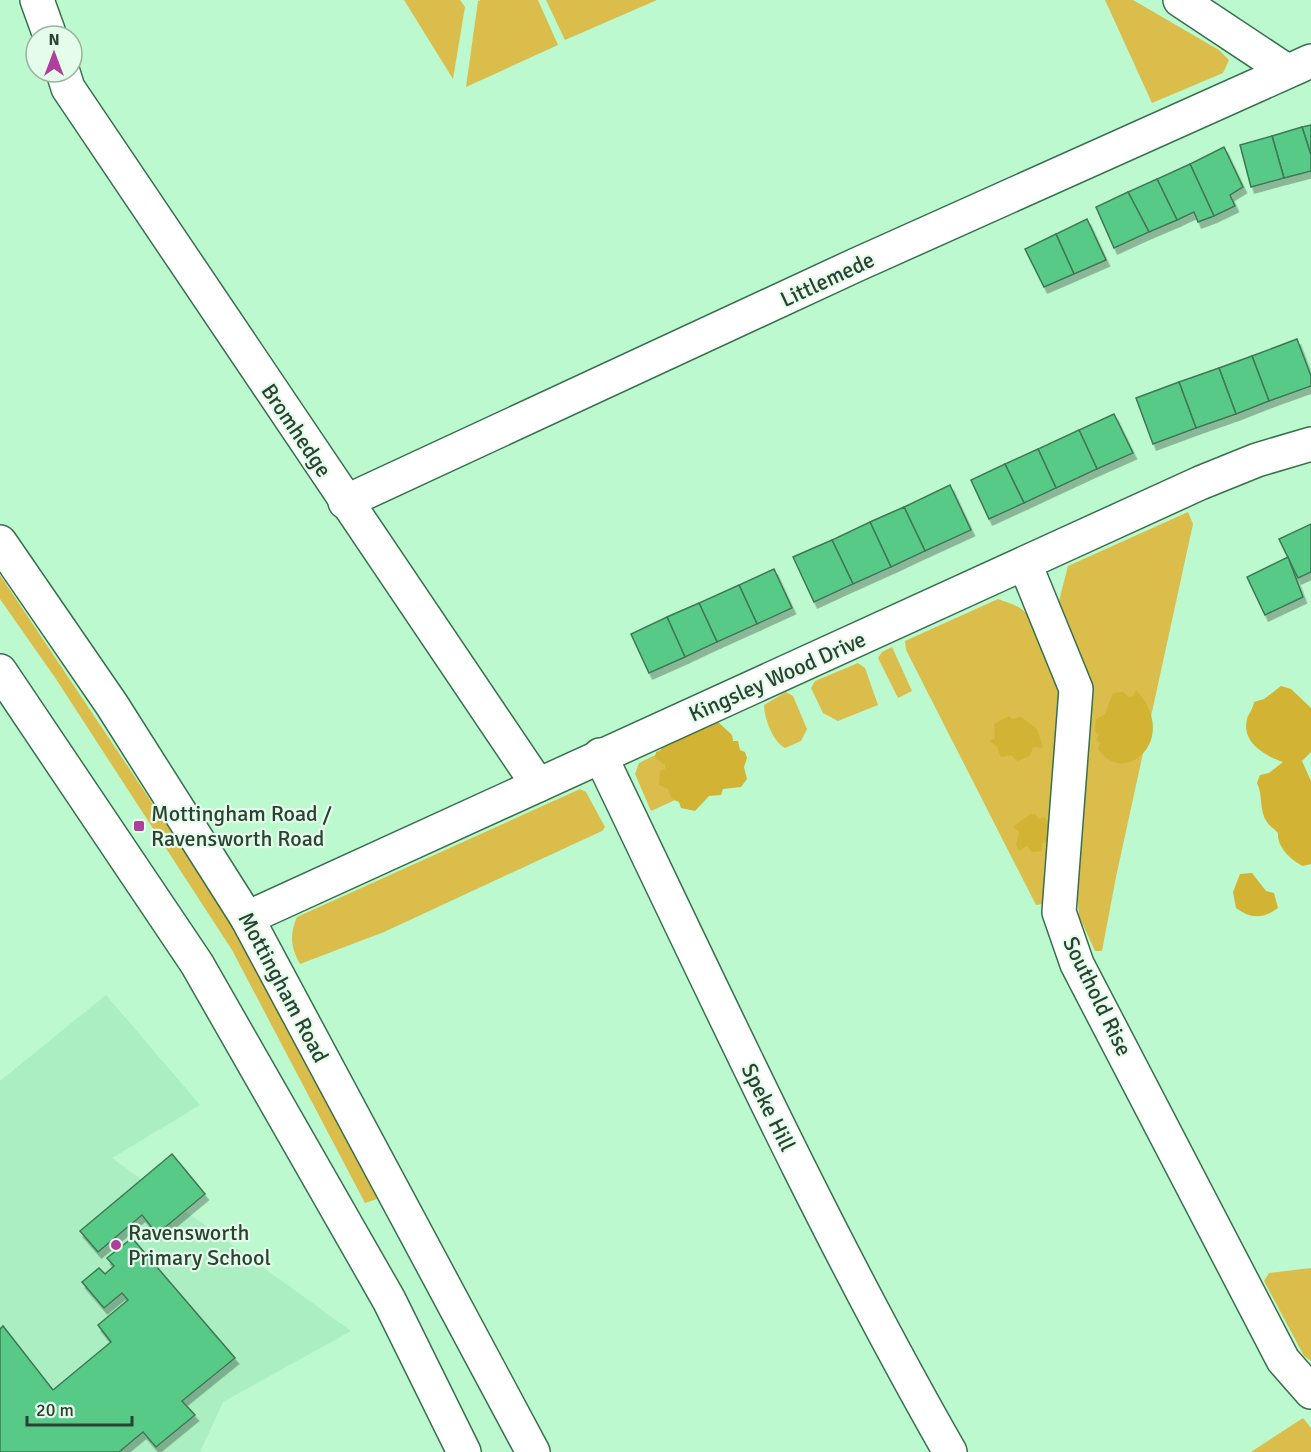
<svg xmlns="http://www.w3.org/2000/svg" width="1311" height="1452" viewBox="0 0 1311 1452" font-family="Signika,sans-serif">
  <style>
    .built { fill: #aaeec1 }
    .green { fill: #dbbd4b }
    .forest { fill: #d2b334 }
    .building { fill: #59ca87; stroke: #3f7854; stroke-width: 1.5; filter: url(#shadow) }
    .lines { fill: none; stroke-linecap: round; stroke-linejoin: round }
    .minor-casing { stroke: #37704d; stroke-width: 36 }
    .major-casing { stroke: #37704d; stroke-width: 36 }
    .minor { stroke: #fff; stroke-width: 33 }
    .major { stroke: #fff; stroke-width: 33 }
    .poi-dot { fill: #ae3f9c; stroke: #e5fceb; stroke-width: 2 }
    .labels { text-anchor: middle; stroke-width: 4.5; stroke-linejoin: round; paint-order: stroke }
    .street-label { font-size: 22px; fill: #2a4232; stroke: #e5fceb }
    .poi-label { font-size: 22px; fill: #2a4232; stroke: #e5fceb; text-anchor: start }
  </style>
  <defs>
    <filter id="shadow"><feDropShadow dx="3.5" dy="6" stdDeviation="0" flood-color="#0004"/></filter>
  </defs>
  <rect width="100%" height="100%" fill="#bcf9cf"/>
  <path class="built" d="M106 995 200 1105 112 1158 351 1331 223 1402 200 1452H0V1081Z"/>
  <g class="green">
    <path d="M404 0H460L465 7 453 79Z"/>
    <path d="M481 0H538L558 45 466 87 478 1Z"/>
    <path d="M546 0H657L565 40Z"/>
    <path d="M1105 0H1133L1219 50 1229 60 1223 73 1152 103Z"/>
    <path d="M1188 512 1193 524 1116 877 1102 951H1095L1079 916 1076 881 1092 683 1059 601 1068 566Z"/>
    <path d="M0 575 213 894 313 1065 377 1199 365 1203 232 950 56 679 0 599Z"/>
    <path d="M998 599C1006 602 1018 605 1024 611 1044 633 1056 668 1060 697L1042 904 1036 905 906 650 905 641Z"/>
    <path d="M892 647 912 691 898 698 878 658 882 652Z"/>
    <path d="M858 663 865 668 878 705 838 721 823 713 811 688 815 681Z"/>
    <path d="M786 692 793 696 807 729 801 741 785 748C773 742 764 718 764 705Z"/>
    <path d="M696 735 719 780 651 811 635 774 639 763Z"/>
    <path d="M580 789 586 792 605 827 602 831 384 932 300 964C291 948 289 935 297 917Z"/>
    <path d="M1311 1268V1361L1304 1356 1264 1281 1269 1273Z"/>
    <path d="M1303 1418 1311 1428V1452H1251Z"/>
  </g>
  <g class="forest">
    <path d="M1281 686 1291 689 1311 708V752L1302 761 1311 781V864L1303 866C1291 860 1277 847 1278 833 1275 829 1269 826 1267 822 1259 811 1263 795 1257 783L1260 775 1269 773 1283 762C1266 756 1241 743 1247 719 1249 713 1253 709 1254 702L1264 699Z"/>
    <path d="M1136 690C1181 738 1125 789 1098 749L1100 743 1096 740 1099 735 1095 732 1096 719 1105 714 1113 693 1123 692 1128 697 1133 696Z"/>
    <path d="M1009 716 1012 719 1021 717 1037 729 1043 748 1033 747 1030 756 1018 761 1011 755 1001 757 997 747 990 741 995 738 994 724Z"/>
    <path d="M718 722 732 735 733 741H738L740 750 745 752 747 758 744 767 747 779 741 787 723 789 721 795 709 796 695 811 681 808 679 802 672 799 668 789 659 785 660 771 665 769V765L655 758 656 752 661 750 664 742Z"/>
    <path d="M1030 814H1035L1039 819 1044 817 1052 827 1051 841 1042 843V851L1032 852 1027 846 1019 851 1016 845 1019 832 1013 827Z"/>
    <path d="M1252 873 1266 891 1274 893 1278 908C1264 919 1250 919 1236 908L1233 892 1240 874Z"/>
  </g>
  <g class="building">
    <path d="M1311 125V155L1302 127Z"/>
    <path d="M1302 127 1311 155V171L1284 178 1272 136Z"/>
    <path d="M1272 136 1284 178 1251 187 1240 145Z"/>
    <path d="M1224 147 1243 187 1230 195 1235 206 1214 216 1190 164Z"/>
    <path d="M1190 164 1214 216 1198 222 1194 212 1177 220 1157 179Z"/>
    <path d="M1157 179 1177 220 1149 232 1128 192Z"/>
    <path d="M1128 192 1149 232 1114 248 1096 207Z"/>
    <path d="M1087 219 1106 260 1074 274 1056 234Z"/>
    <path d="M1056 234 1074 274 1044 287 1025 249Z"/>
    <path d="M1297 339 1311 376V386L1269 401 1252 356Z"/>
    <path d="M1252 356 1269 401 1236 414 1219 368Z"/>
    <path d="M1219 368 1236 414 1196 428 1179 382Z"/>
    <path d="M1179 382 1196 428 1153 444 1136 398Z"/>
    <path d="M1114 414 1133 453 1097 469 1079 430Z"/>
    <path d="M1079 430 1097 469 1056 488 1038 449Z"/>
    <path d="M1038 449 1056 488 1024 503 1005 464Z"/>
    <path d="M1005 464 1024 503 989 519 971 480Z"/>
    <path d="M950 485 971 530 925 551 904 507Z"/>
    <path d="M904 507 925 551 891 567 870 522Z"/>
    <path d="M870 522 891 567 853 584 832 540Z"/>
    <path d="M1311 524V572L1298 578 1279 539Z"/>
    <path d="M832 540 853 584 814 602 793 557Z"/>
    <path d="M1288 557 1303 597 1265 615 1247 577Z"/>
    <path d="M774 569 792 608 757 624 739 585Z"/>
    <path d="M739 585 757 624 717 642 699 603Z"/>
    <path d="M699 603 717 642 685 657 667 617Z"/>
    <path d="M667 617 685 657 649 673 631 634Z"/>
    <path d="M172 1154 205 1194 157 1234 142 1215 98 1252 80 1231Z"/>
    <path d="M132 1238 235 1358 182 1401 195 1415 156 1447 143 1432 119 1452H0V1329L3 1326 53 1390 111 1342 98 1325 128 1300 122 1293 104 1308 82 1282 99 1268 105 1274 114 1266 107 1258Z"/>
  </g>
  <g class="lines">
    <g class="minor-casing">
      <g id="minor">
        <path d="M37 0 50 36"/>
        <path d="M1180 0 1287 71"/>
        <path d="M63 72 68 88 538 785"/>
        <path d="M345 502 856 265 1311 61"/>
        <path d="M0 542 112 705 247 918 533 1452"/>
        <path d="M1025 564 1076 689 1059 912 1077 964 1283 1360 1311 1392"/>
        <path d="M600 755C713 990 821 1226 950 1452"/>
        <path d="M247 918 1200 483 1257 460 1311 444"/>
      </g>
    </g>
    <g class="major-casing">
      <path id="major" d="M0 671 197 964 389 1300 464 1452"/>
    </g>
    <use href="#minor" class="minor"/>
    <use href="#major" class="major"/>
  </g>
  <g class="poi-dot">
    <rect x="133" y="820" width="12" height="12" rx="3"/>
    <circle cx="116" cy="1245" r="6"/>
  </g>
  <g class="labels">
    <g class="street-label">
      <text transform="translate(827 279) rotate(-25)" y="8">Littlemede</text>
      <text transform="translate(297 430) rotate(56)" y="8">Bromhedge</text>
      <text transform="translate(777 676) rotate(-24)" y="8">Kingsley Wood Drive</text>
      <text transform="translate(284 987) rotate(62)" y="8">Mottingham Road</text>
      <text transform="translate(1098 996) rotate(64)" y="8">Southold Rise</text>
      <text transform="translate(769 1107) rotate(64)" y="8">Speke Hill</text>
    </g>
    <g class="poi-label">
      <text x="151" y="821">Mottingham Road /<tspan x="151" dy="25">Ravensworth Road</tspan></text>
      <text x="128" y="1240">Ravensworth<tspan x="128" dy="25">Primary School</tspan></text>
    </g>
  </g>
  <g transform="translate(54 54)"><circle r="28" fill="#e5fceb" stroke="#9ab2a1" stroke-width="1.5"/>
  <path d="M0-4.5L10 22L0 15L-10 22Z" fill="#ae3f9c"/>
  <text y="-9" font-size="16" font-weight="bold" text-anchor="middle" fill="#2a4232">N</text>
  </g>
  <path d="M27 1416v9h105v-9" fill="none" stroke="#2a4232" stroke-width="3"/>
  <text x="36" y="1416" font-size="18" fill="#2a4232" stroke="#e5fceb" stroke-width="4.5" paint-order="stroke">20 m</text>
</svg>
